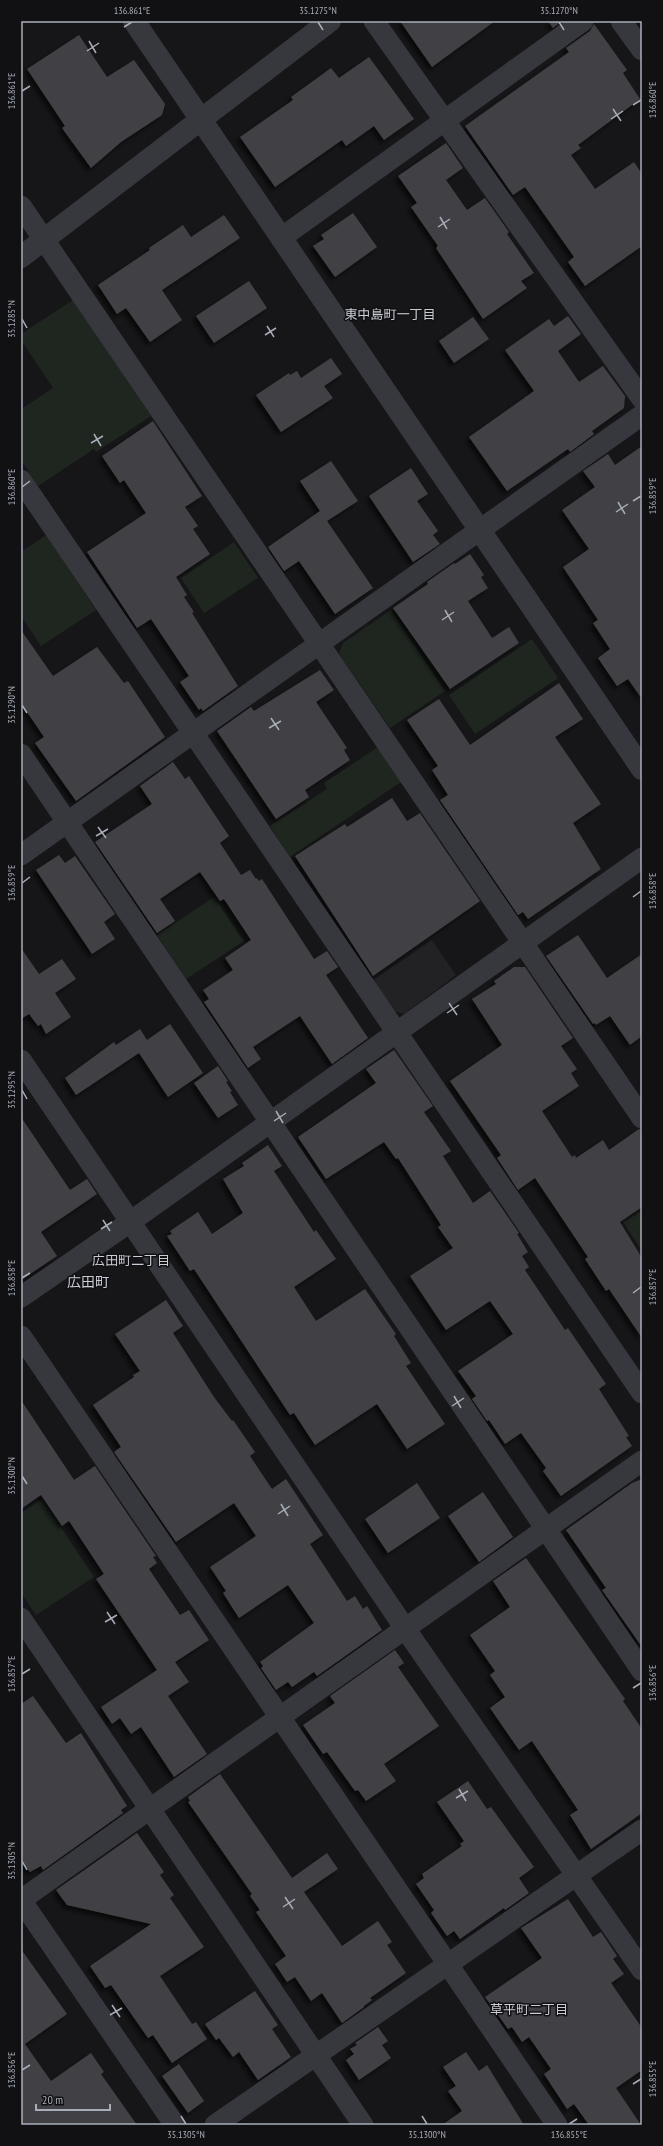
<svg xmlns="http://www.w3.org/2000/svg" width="663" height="2146" viewBox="0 0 663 2146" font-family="'PT Sans Narrow','Noto Sans JP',sans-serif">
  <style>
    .built { fill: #222225 }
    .green { fill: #1e261f }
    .building { fill: #404145; filter: url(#shadow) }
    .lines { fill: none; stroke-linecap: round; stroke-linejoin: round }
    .minor { stroke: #37383d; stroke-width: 21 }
    .tertiary { stroke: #37383d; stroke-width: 22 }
    .ticks { fill: none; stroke: #a8adb8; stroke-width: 1.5 }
    .labels { text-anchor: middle; stroke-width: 3; stroke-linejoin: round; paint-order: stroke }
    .neighbourhood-label { font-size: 13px; fill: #c9ccd4; stroke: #111113 }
    .quarter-label { font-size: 14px; fill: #c9ccd4; stroke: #111113 }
    .neatline { fill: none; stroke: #a8adb8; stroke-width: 1.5 }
    .ticks-label { font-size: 10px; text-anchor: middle; fill: #a8adb8 }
  </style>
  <defs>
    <filter id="shadow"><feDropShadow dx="-3.5" dy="3.5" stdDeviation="2" flood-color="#0009"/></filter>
  </defs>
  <rect width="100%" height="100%" fill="#161618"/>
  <path class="built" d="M432 940 456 975 404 1014 393 1011 373 980Z"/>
  <g class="green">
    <path d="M73 300 151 416 96 452 94 449 38 486 21 460V409L53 388 21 340V334Z"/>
    <path d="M46 535 96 610 41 646 21 616V552Z"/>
    <path d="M234 542 258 578 204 613 181 578Z"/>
    <path d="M391 610 445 691 390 728 339 654 343 643Z"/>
    <path d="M532 639 558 678 475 734 449 695Z"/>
    <path d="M378 747 401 782 290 857 270 826 327 789 324 783Z"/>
    <path d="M214 897 244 941 186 979 157 935Z"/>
    <path d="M642 1210V1247L640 1248 623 1222Z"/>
    <path d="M42 1499 94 1577 36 1615 21 1593V1513Z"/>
  </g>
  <g class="building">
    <path d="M400 21H495L432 67Z"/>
    <path d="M548 21H562L553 28Z"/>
    <path d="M594 24 627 70 623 73 640 99 578 145 581 148 571 155 595 189 634 162 642 174V246L585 286 568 262 574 257 525 187 513 195 465 126 569 52 566 48 590 31Z"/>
    <path d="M79 35 107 77 134 60 165 104 162 115 121 142 91 168 62 128 65 126 27 69Z"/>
    <path d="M369 57 414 119 384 140 374 126 346 146 342 140 275 187 240 137 293 100 291 97 331 68 339 78Z"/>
    <path d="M446 143 463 168 446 180 467 210 485 198 509 232 507 234 534 273 521 281 527 288 483 319 436 248 438 246 411 207 417 203 398 176Z"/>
    <path d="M353 213 377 247 335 277 313 246 324 239 321 235Z"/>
    <path d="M224 215 240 238 162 290 182 320 150 342 126 308 117 314 98 285 150 250 149 248 183 225 191 237Z"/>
    <path d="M249 281 267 308 214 343 196 316Z"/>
    <path d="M568 316 581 334 558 351 579 382 603 366 625 396 624 408 592 431 594 434 570 452 568 449 507 491 469 437 534 391 505 350 549 319 554 326Z"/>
    <path d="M473 317 489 339 454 363 439 341Z"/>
    <path d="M331 358 342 374 324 386 333 398 281 432 256 395 289 373 290 375 297 371 301 378Z"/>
    <path d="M153 421 202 496 185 507 198 526 193 529 210 554 176 577 187 595 184 597 194 612 192 613 238 686 203 711 201 708 199 710 180 682 189 676 151 619 137 628 87 552 146 513 124 480 120 483 102 456Z"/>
    <path d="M642 446V699L628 679 617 686 598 658 610 649 593 623 598 620 563 567 589 549 562 510 595 487 583 471 608 454 615 465Z"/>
    <path d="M331 461 358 501 327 521 373 588 335 614 299 561 284 571 268 547 320 511 300 481Z"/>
    <path d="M411 468 428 494 417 501 438 531 433 535 440 544 413 562 369 496Z"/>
    <path d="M470 554 484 575 481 577 488 588 468 601 492 638 509 627 519 643 450 689 393 608 428 584 427 582 454 563 455 564Z"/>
    <path d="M21 630 53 676 97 647 124 683 128 681 165 737 76 801 35 743 44 737 21 703Z"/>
    <path d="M320 670 334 690 316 702 347 748 344 750 350 760 305 790 309 797 276 819 217 731 251 707 254 711Z"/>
    <path d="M559 683 583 719 555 737 601 804 573 823 601 869 528 919 523 912 518 915 440 800 448 795 432 770 438 766 407 720 439 699 470 745Z"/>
    <path d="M173 762 185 779 189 776 229 836 220 843 241 875 250 870 256 879 257 878 259 881 262 879 314 959 327 951 338 967 326 975 368 1038 332 1064 300 1016 253 1047 261 1059 248 1068 204 1002 209 999 203 990 233 970 225 958 251 940 224 899 220 901 200 872 160 899 175 921 157 933 95 842 152 804 140 786Z"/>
    <path d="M392 798 407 821 420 813 480 901 373 976 295 856 345 824 347 827Z"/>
    <path d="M59 855 65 863 75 856 115 914 104 922 115 939 92 954 36 870Z"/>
    <path d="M578 935 607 978 642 954V1036L630 1045 610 1016 596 1025 595 1023 593 1024 546 956Z"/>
    <path d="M21 948 39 974 62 959 76 979 55 993 71 1017 46 1034 41 1024 38 1026 29 1014 21 1019Z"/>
    <path d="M514 967H525L573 1038 561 1046 577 1069 571 1073 579 1086 542 1111 572 1157 575 1155 576 1158 603 1140 609 1150 639 1129 642 1130V1207L620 1222 642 1258V1338L609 1289 606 1291 585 1259 588 1257 535 1178 518 1190 497 1158 501 1155 450 1081 502 1045 472 999 496 984 494 981Z"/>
    <path d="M170 1024 203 1073 168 1097 139 1053 76 1095 65 1078 114 1042 116 1045 140 1029 147 1040Z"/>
    <path d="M394 1050 433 1106 424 1112 451 1151 443 1156 473 1203 490 1191 519 1233 517 1234 528 1252 522 1256 529 1267 525 1270 565 1330 568 1328 606 1384 599 1389 629 1436 626 1437 632 1446 561 1496 543 1471 546 1468 521 1433 505 1444 489 1420 487 1421 472 1399 476 1396 458 1371 513 1334 490 1301 446 1330 410 1276 453 1248 438 1227 441 1225 398 1158 396 1159 384 1142 326 1179 298 1137 376 1083 366 1069Z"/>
    <path d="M218 1066 228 1081 226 1082 232 1091 230 1092 238 1105 218 1118 194 1083Z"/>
    <path d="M21 1117 70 1190 87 1179 97 1194 41 1232 57 1256 21 1280Z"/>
    <path d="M268 1145 282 1166 274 1171 314 1232 316 1230 336 1259 294 1287 316 1321 365 1289 396 1334 394 1336 411 1363 406 1366 445 1424 407 1449 377 1404 315 1445 294 1413 290 1415 194 1269 190 1271 167 1236 172 1234 170 1231 198 1212 212 1234 243 1213 223 1179 244 1166 242 1163Z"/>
    <path d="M166 1300 183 1326 173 1333 214 1397 232 1421 233 1420 255 1452 250 1456 272 1489 286 1479 323 1535 310 1544 347 1601 355 1596 363 1609 367 1606 382 1630 317 1676 314 1672 292 1687 288 1682 276 1690 261 1668 263 1666 260 1662 314 1623 288 1585 239 1618 223 1593 226 1591 210 1567 256 1536 234 1503 176 1542 114 1452 121 1447 93 1405 134 1377 133 1375 140 1371 115 1334Z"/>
    <path d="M21 1400 74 1480 95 1466 156 1556 153 1557 157 1563 149 1569 180 1615 189 1610 209 1640 175 1662 189 1682 168 1696 207 1754 174 1777 141 1727 131 1734 120 1718 112 1724 101 1707 157 1670 96 1579 104 1574 69 1521 62 1526 41 1495 21 1509Z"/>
    <path d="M642 1479V1647L602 1590 606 1588 566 1530 632 1483Z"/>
    <path d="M417 1483 440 1518 388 1553 365 1519Z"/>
    <path d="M483 1492 513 1537 479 1562 448 1516Z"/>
    <path d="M526 1558 625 1699 623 1701 642 1729V1813L591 1849 570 1815 578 1810 532 1741 519 1750 490 1708 505 1697 490 1675 495 1671 470 1635 510 1607 493 1581Z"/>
    <path d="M395 1650 404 1663 398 1667 439 1726 384 1764 396 1781 366 1801 358 1790 355 1791 327 1752 323 1754 303 1725 335 1703 330 1696Z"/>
    <path d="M33 1696 66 1743 81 1733 127 1806 121 1810 123 1813 43 1870 41 1866 30 1872 21 1861V1704Z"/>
    <path d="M220 1774 292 1878 327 1853 338 1869 304 1892 342 1946 378 1921 392 1942 387 1945 406 1973 370 1998 372 2000 364 2006V2007L342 2023 322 1993 311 2001 295 1977 287 1982 275 1964 286 1956 256 1912 260 1910 250 1896 252 1894 188 1802 190 1801 188 1797Z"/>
    <path d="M468 1781 487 1809 491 1807 534 1867 519 1878 529 1893 505 1910 504 1908 460 1939 454 1931 447 1936 431 1913 434 1910 416 1884 424 1878 422 1874 462 1846 460 1844 464 1841 437 1802Z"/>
    <path d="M137 1833 164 1872 160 1875 174 1895 170 1898 204 1947 160 1976 192 2024 196 2022 207 2039 172 2063 153 2035 148 2038 111 1985 105 1988 90 1966 151 1924 67 1905 56 1890Z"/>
    <path d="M568 1899 593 1937 601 1932 617 1956 613 1959 624 1974 611 1983 642 2028V2070L616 2088 641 2125H589L574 2104 567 2109 544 2074 551 2069 529 2037 522 2042 512 2027 508 2029 485 1997 542 1958 521 1928Z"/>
    <path d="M21 1949 67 2014 25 2044 51 2081 91 2053 104 2072 101 2074 137 2125H21Z"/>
    <path d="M255 1991 278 2025 272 2029 291 2057 258 2080 239 2052 233 2057 219 2038 216 2040 205 2024Z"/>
    <path d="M378 2027 388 2041 382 2045 391 2058 359 2080 346 2060 354 2054 350 2049 357 2045 355 2043Z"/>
    <path d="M466 2052 479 2071 487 2065 524 2125H442L462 2111 448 2091 456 2086 443 2067Z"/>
    <path d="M179 2064 204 2101 188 2113 162 2076Z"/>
  </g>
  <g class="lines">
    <g class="minor">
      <path d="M374 21 642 399"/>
      <path d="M621 21 642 50"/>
      <path d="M21 206 642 1118"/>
      <path d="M281 238 583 21"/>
      <path d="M21 480 642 1393"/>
      <path d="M21 754 642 1671"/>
      <path d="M21 855 642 415"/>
      <path d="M21 1060 404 1627 642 1970"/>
      <path d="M21 1297 130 1222 642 858"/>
      <path d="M21 1336 557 2125"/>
      <path d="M21 1618 363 2125"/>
      <path d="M21 1900 642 1461"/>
      <path d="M21 1900 175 2125"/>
      <path d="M215 2125 642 1830"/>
    </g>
    <g class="tertiary">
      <path d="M134 21 642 769"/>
      <path d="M21 257 330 21"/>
    </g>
  </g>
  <path class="ticks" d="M318 22 323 30M559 22 564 30M124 27 132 22M89 41 96 53M87 51 99 43M22 91 30 86M633 105 641 100M613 109 621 121M611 119 623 111M440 217 447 229M438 227 450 219M22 319 27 328M267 326 274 337M265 335 276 328M94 434 101 446M91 443 103 436M22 487 30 481M633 501 641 496M618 502 625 514M616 512 628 504M445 610 452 622M442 620 454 612M22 705 27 713M271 718 279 730M269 728 281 721M98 827 106 838M96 836 108 829M22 883 30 877M633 897 641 891M449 1003 457 1015M447 1013 459 1005M22 1090 27 1099M276 1111 283 1123M274 1121 286 1113M103 1220 110 1231M101 1229 112 1222M22 1278 30 1273M633 1293 641 1287M454 1396 461 1408M452 1406 464 1398M22 1476 27 1484M281 1504 288 1516M278 1514 290 1506M107 1612 115 1624M105 1622 117 1615M22 1674 30 1669M633 1688 641 1683M459 1789 466 1801M456 1798 468 1791M22 1861 27 1870M285 1897 293 1909M283 1907 295 1899M112 2005 120 2017M110 2015 122 2008M22 2070 30 2065M633 2084 641 2079M181 2116 186 2124M422 2116 427 2124M569 2124 577 2119"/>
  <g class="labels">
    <g class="neighbourhood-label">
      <text x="390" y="319">東中島町一丁目</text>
      <text x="131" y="1265">広田町二丁目</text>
      <text x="529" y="2014">草平町二丁目</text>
    </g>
    <g class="quarter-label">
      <text x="88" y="1287">広田町</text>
    </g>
  </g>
  <rect width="663" height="2146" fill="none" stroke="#111113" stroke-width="44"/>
  <path d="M36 2104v6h74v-6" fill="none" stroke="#a8adb8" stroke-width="2"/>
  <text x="42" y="2104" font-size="12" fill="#a8adb8" stroke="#111113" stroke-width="3" paint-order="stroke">20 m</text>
  <rect x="22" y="22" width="619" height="2102" class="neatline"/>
  <g class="ticks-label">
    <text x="132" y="14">136.861°E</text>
    <text x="318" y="14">35.1275°N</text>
    <text x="559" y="14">35.1270°N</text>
    <text transform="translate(11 91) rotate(-90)" y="4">136.861°E</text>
    <text transform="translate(652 100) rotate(-90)" y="4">136.860°E</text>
    <text transform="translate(11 319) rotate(-90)" y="4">35.1285°N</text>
    <text transform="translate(11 487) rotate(-90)" y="4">136.860°E</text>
    <text transform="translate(652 496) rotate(-90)" y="4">136.859°E</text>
    <text transform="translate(11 705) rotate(-90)" y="4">35.1290°N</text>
    <text transform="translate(11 883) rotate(-90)" y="4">136.859°E</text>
    <text transform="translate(652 891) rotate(-90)" y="4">136.858°E</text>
    <text transform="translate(11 1090) rotate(-90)" y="4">35.1295°N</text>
    <text transform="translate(11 1278) rotate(-90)" y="4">136.858°E</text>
    <text transform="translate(652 1287) rotate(-90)" y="4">136.857°E</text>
    <text transform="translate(11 1476) rotate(-90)" y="4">35.1300°N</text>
    <text transform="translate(11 1674) rotate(-90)" y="4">136.857°E</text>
    <text transform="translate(652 1683) rotate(-90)" y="4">136.856°E</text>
    <text transform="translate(11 1861) rotate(-90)" y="4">35.1305°N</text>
    <text transform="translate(11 2070) rotate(-90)" y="4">136.856°E</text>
    <text transform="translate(652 2079) rotate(-90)" y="4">136.855°E</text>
    <text x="186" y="2138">35.1305°N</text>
    <text x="427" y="2138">35.1300°N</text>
    <text x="569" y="2138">136.855°E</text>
  </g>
</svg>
